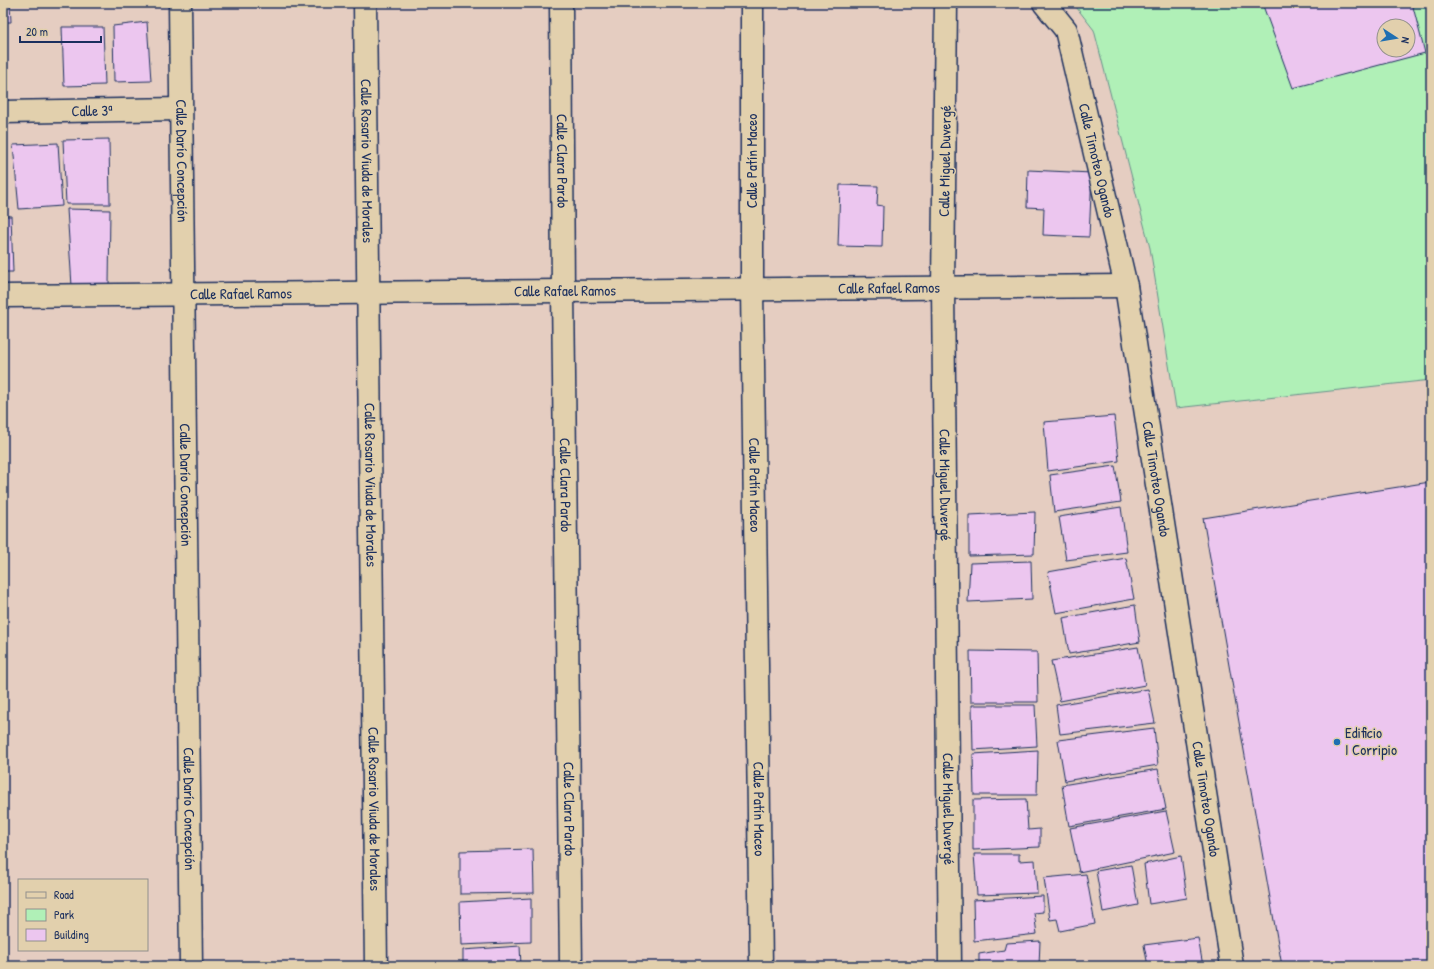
<svg xmlns="http://www.w3.org/2000/svg" width="1434" height="969" viewBox="0 0 1434 969" font-family="'Patrick Hand',sans-serif">
  <style>
    .green { fill: #b0f0b7; stroke: #66908a; fill-rule: evenodd }
    .building { fill: #ecc6ef; stroke: #1b2f5e; fill-rule: evenodd }
    .lines { fill: none; stroke-linecap: round; stroke-linejoin: round }
    .street-casing { stroke: #1b2f5e; stroke-width: 25 }
    .street { stroke: #e2d0ad; stroke-width: 22 }
    .poi-dot { fill: #1f6fb2; stroke: #e2d0ad; stroke-width: 1.5 }
    .labels { text-anchor: middle; stroke-width: 3; stroke-linejoin: round; paint-order: stroke }
    .street-label { font-size: 15px; fill: #1b2f5e; stroke: #e2d0ad }
    .poi-label { font-size: 15px; fill: #1b2f5e; stroke: #e2d0ad; text-anchor: start }
  </style>
  <rect width="100%" height="100%" fill="#e5cdc1"/>
  <filter id="ink" filterUnits="userSpaceOnUse"><feTurbulence type="fractalNoise" baseFrequency=".025" numOctaves="2"/><feDisplacementMap in="SourceGraphic" scale="8" xChannelSelector="R" yChannelSelector="G"/><feConvolveMatrix kernelMatrix="1 2 1 2 8 2 1 2 1" color-interpolation-filters="sRGB"/></filter>
  <g filter="url(#ink)">
    <path class="green" d="M1073 3H1431V380L1176 408 1150 248 1094 30ZM1384 26H1408V50H1384Z"/>
    <g class="building">
      <path d="M3 3H10L11 22H3Z"/>
      <path d="M1262 3H1412L1425 53 1293 88ZM1384 26H1408V50H1384Z"/>
      <path d="M147 22 151 81 114 82 113 26Z"/>
      <path d="M62 27H103L105 85 64 86Z"/>
      <path d="M109 139 110 204H66L63 140Z"/>
      <path d="M58 143 62 206 19 209 13 145Z"/>
      <path d="M1028 170 1092 173 1089 237 1043 235 1044 208 1027 207Z"/>
      <path d="M840 185 878 186 877 205 883 206 882 247 838 246Z"/>
      <path d="M67 209 110 210 109 285 72 286Z"/>
      <path d="M3 216H11L13 272H3Z"/>
      <path d="M1114 416 1119 461 1048 471 1044 422Z"/>
      <path d="M1115 466 1121 502 1054 512 1050 475Z"/>
      <path d="M1430 482 1431 966H1282L1203 518Z"/>
      <path d="M1121 507 1127 552 1066 560 1059 517Z"/>
      <path d="M1035 512 1034 554 969 556V515Z"/>
      <path d="M1126 558 1134 599 1056 613 1048 572Z"/>
      <path d="M1031 561 1032 599 968 602 970 563Z"/>
      <path d="M1135 605 1140 642 1069 654 1063 618Z"/>
      <path d="M1138 647 1145 685 1060 701 1051 661Z"/>
      <path d="M970 651 1037 652 1038 702H971Z"/>
      <path d="M1148 689 1155 723 1060 734 1056 705Z"/>
      <path d="M972 705H1035L1037 746 973 750Z"/>
      <path d="M1154 728 1158 765 1065 781 1058 740Z"/>
      <path d="M1038 750 1037 795H974L973 754Z"/>
      <path d="M1158 769 1166 809 1069 826 1062 785Z"/>
      <path d="M1026 799 1028 830 1040 829V847L973 850V800Z"/>
      <path d="M1166 811 1175 852 1079 872 1070 828Z"/>
      <path d="M533 849 534 893 460 894V851Z"/>
      <path d="M974 854H1019V861L1035 860 1037 893 977 895Z"/>
      <path d="M1181 856 1187 898 1149 904 1144 864Z"/>
      <path d="M1131 865 1138 905 1103 912 1096 871Z"/>
      <path d="M1086 874 1095 924 1060 931 1057 919 1050 920 1044 878Z"/>
      <path d="M1043 896V912L1034 913 1037 934 974 941 973 900Z"/>
      <path d="M531 898V942L461 945 460 902Z"/>
      <path d="M1198 938 1203 966H1148L1144 945Z"/>
      <path d="M1040 941 1039 966H979V954L1004 950 1006 943Z"/>
      <path d="M520 946 521 966H463V950Z"/>
    </g>
    <g class="lines">
      <g class="street-casing">
        <g id="street">
          <path id="s1" d="M180 3 191 966"/>
          <path id="s2" d="M365 3 376 966"/>
          <path id="s3" d="M561 3 563 291 571 966"/>
          <path id="s4" d="M752 3V289L761 966"/>
          <path id="s5" d="M946 3 943 288 950 966"/>
          <path id="s6" d="M1044 3 1066 30 1126 286 1232 966"/>
          <path d="M3 112 181 109"/>
          <path id="s7" d="M3 296 1126 286"/>
        </g>
      </g>
      <use href="#street" class="street"/>
    </g>
  </g>
  <circle class="poi-dot" cx="1337" cy="742" r="4"/>
  <g class="labels">
    <g class="street-label">
      <text transform="translate(92 111) rotate(-1)" y="5">Calle 3ª</text>
      <text dy="5" stroke="none"><textPath href="#s1" startOffset="158">Calle Darío Concepción</textPath></text>
      <text dy="5" stroke="none"><textPath href="#s2" startOffset="158">Calle Rosario Viuda de Morales</textPath></text>
      <text dy="5" stroke="none"><textPath href="#s3" startOffset="158">Calle Clara Pardo</textPath></text>
      <text transform="translate(752 161) rotate(-90)" y="5">Calle Patín Maceo</text>
      <text transform="translate(945 161) rotate(-89)" y="5">Calle Miguel Duvergé</text>
      <text dy="5" stroke="none"><textPath href="#s6" startOffset="169">Calle Timoteo Ogando</textPath></text>
      <text dy="5" stroke="none"><textPath href="#s7" startOffset="886">Calle Rafael Ramos</textPath></text>
      <text dy="5" stroke="none"><textPath href="#s7" startOffset="562">Calle Rafael Ramos</textPath></text>
      <text dy="5" stroke="none"><textPath href="#s7" startOffset="238">Calle Rafael Ramos</textPath></text>
      <text dy="5" stroke="none"><textPath href="#s6" startOffset="493">Calle Timoteo Ogando</textPath></text>
      <text dy="5" stroke="none"><textPath href="#s2" startOffset="482">Calle Rosario Viuda de Morales</textPath></text>
      <text dy="5" stroke="none"><textPath href="#s1" startOffset="482">Calle Darío Concepción</textPath></text>
      <text dy="5" stroke="none"><textPath href="#s3" startOffset="482">Calle Clara Pardo</textPath></text>
      <text dy="5" stroke="none"><textPath href="#s4" startOffset="482">Calle Patín Maceo</textPath></text>
      <text dy="5" stroke="none"><textPath href="#s5" startOffset="482">Calle Miguel Duvergé</textPath></text>
      <text dy="5" stroke="none"><textPath href="#s6" startOffset="817">Calle Timoteo Ogando</textPath></text>
      <text dy="5" stroke="none"><textPath href="#s1" startOffset="806">Calle Darío Concepción</textPath></text>
      <text dy="5" stroke="none"><textPath href="#s2" startOffset="806">Calle Rosario Viuda de Morales</textPath></text>
      <text dy="5" stroke="none"><textPath href="#s3" startOffset="806">Calle Clara Pardo</textPath></text>
      <text dy="5" stroke="none"><textPath href="#s4" startOffset="806">Calle Patín Maceo</textPath></text>
      <text dy="5" stroke="none"><textPath href="#s5" startOffset="806">Calle Miguel Duvergé</textPath></text>
    </g>
    <g class="poi-label">
      <text x="1345" y="738">Edificio<tspan x="1345" dy="17">I Corripio</tspan></text>
    </g>
  </g>
  <rect width="1434" height="969" fill="none" stroke="#e2d0ad" stroke-width="16"/>
  <rect x="8" y="8" width="1418" height="953" fill="none" stroke="#1b2f5e" stroke-width="1.5" filter="url(#ink)"/>
  <rect x="18" y="879" width="130" height="72" fill="#e2d0ad" stroke="#92908d"/>
  <rect x="26" y="892" width="20" height="6" fill="#e2d0ad" stroke="#92908d"/>
  <text x="54" y="899" font-size="12" fill="#1b2f5e">Road</text>
  <rect x="26" y="909" width="20" height="12" fill="#b0f0b7" stroke="#92908d"/>
  <text x="54" y="919" font-size="12" fill="#1b2f5e">Park</text>
  <rect x="26" y="929" width="20" height="12" fill="#ecc6ef" stroke="#92908d"/>
  <text x="54" y="939" font-size="12" fill="#1b2f5e">Building</text>
  <g transform="translate(1396 38) rotate(102)"><circle r="19" fill="#e2d0ad" stroke="#92908d"/>
  <path d="M0-3L7 15L0 10L-7 15Z" fill="#1f6fb2"/>
  <text y="-6" font-size="11" font-weight="bold" text-anchor="middle" fill="#1b2f5e">N</text>
  </g>
  <path d="M20 36v6h81v-6" fill="none" stroke="#1b2f5e" stroke-width="2"/>
  <text x="26" y="36" font-size="12" fill="#1b2f5e" stroke="#e2d0ad" stroke-width="3" paint-order="stroke">20 m</text>
</svg>
